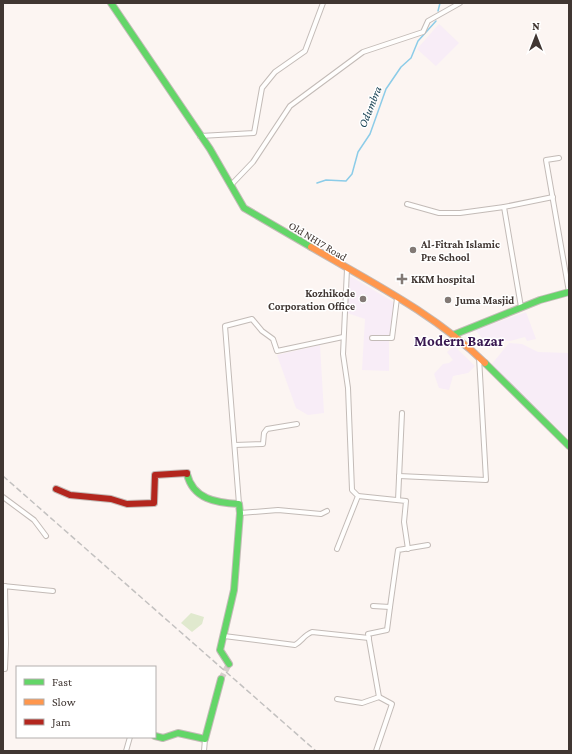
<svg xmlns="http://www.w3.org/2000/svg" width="572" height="754" viewBox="0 0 572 754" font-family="'Crimson Pro',serif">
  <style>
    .commercial { fill: #f8edf7 }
    .green { fill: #e0e9ce }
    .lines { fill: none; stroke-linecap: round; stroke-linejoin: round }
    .stream { stroke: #8ccce8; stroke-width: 1.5 }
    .secondary-tunnel { stroke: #d6cfcc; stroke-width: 6; stroke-dasharray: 6 3; stroke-linecap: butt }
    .street-casing { stroke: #c3bbb7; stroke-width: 6 }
    .fast-casing { stroke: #c3bbb7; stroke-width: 8 }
    .slow-casing { stroke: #c3bbb7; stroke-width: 8 }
    .jam-casing { stroke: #c3bbb7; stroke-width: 8 }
    .street { stroke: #fffefd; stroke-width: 4 }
    .fast { stroke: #63d668; stroke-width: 6 }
    .slow { stroke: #ff974d; stroke-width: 6 }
    .jam { stroke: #b3261e; stroke-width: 6 }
    .rail { stroke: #c3c1c0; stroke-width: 1.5; stroke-dasharray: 6 3; stroke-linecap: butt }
    .poi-dot { fill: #827975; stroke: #fff; stroke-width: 1.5 }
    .labels { text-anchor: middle; stroke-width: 3; stroke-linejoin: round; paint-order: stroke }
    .street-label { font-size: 11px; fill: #403632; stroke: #fff }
    .poi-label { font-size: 11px; font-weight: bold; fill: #403632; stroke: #fff; text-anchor: start }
    .water-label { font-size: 12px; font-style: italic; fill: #1b4455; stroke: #fff }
    .district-label { font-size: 15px; font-weight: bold; fill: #381850; stroke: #fff }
  </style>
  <rect width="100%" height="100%" fill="#fcf5f2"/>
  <g class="commercial">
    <path d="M439 24 459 43 436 66 417 49Z"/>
    <path d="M350 276 395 303 389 337V371L362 370 365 319 347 313Z"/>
    <path d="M526 312 536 339 527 341 525 337 510 341 484 340 475 330Z"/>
    <path d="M509 343 522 344 538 352 569 353V439L491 365Z"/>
    <path d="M320 345 324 413 308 415 296 408 277 355Z"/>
    <path d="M454 346 475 366 468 373 453 376 449 390 439 388 434 374 443 364 449 363 453 360 447 352Z"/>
  </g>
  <path class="green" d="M191 613 204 617 202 624 192 632 181 623Z"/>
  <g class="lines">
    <g class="stream">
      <path d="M438 11 440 3"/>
      <path d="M317 183 326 180 346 181 352 174 358 152 370 134 386 89 401 67 411 58 418 41 436 21"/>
    </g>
    <path class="secondary-tunnel" d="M221 679 229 664"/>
    <g class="street-casing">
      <g id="street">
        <path d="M200 136 254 133 262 88 275 72 305 51 323 3"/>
        <path d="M559 158 546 160 569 292"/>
        <path d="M231 185 253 162 290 106 363 52 423 32 428 21 460 3"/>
        <path d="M407 204 439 213H460L504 207"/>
        <path d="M521 307 504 207 553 197"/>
        <path d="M372 338H392L397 298"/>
        <path d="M235 445 263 444 264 433 267 429 297 424"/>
        <path d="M399 476 486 480 479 357"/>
        <path d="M358 496 406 501 404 522 408 549"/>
        <path d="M3 497 34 520 46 536"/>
        <path d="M398 500 402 413"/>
        <path d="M239 504 225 326 252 319 262 331 273 339 277 351 343 337"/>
        <path d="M240 513 278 510 321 514 327 511"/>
        <path d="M337 549 358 496 352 490 348 388 343 354 347 269"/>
        <path d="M3 586 53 591"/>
        <path d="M373 606 390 607 398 550 428 545"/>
        <path d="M224 636 295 645C302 641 304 635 312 632L369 638"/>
        <path d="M3 669H5L6 644 5 586"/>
        <path d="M379 697 368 634 387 630 390 607"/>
        <path d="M337 699 362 703 379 697 392 704 376 751"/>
        <path d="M126 751 130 737"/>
        <path d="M204 751 205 739"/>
      </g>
    </g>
    <g class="fast-casing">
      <g id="fast">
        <path d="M111 3 210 149 244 208 311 247"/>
        <path d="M453 335 540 300 569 292"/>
        <path d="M485 363 569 446"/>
        <path d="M187 474C193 499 216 503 239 504L240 513 234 590 220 650 229 664"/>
        <path d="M155 736 163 738 178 733 205 739 221 679"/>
      </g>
    </g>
    <g class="slow-casing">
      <path id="slow" d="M311 247C371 282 435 314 485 363"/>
    </g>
    <g class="jam-casing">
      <path id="jam" d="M56 489 70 495 111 499 127 504 154 503 155 475 187 473V474"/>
    </g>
    <use href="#street" class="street"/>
    <use href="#fast" class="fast"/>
    <use href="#slow" class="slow"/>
    <use href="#jam" class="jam"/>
    <path class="rail" d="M3 476 316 751"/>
  </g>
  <g class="poi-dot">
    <circle cx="413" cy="250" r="4"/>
    <path d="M400 273h4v4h4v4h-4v4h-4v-4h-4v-4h4z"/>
    <circle cx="363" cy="299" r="4"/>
    <circle cx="448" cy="300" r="4"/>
  </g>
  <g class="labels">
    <g class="street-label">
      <text transform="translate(318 241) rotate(31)" y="4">Old NH17 Road</text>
    </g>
    <g class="poi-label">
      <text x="421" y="248">Al-Fitrah Islamic<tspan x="421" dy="13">Pre School</tspan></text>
      <text x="411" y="283">KKM hospital</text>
      <text x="355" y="297" text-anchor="end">Kozhikode<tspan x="355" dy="13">Corporation Office</tspan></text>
      <text x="456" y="304">Juma Masjid</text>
    </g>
    <g class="water-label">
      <text transform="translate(370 107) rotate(-68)" y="4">Odumbra</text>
    </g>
    <g class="district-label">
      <text x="459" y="346">Modern Bazar</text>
    </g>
  </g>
  <rect width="572" height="754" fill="none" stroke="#403632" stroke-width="8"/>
  <rect x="16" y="666" width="140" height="72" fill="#ffffff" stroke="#b3afad"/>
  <rect x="24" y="679" width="20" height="6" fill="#63d668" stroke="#b3afad"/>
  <text x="52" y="686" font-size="12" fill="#403632">Fast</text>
  <rect x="24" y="699" width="20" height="6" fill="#ff974d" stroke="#b3afad"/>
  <text x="52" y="706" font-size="12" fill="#403632">Slow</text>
  <rect x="24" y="719" width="20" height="6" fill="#b3261e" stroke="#b3afad"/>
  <text x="52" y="726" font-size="12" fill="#403632">Jam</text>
  <g transform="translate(536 36)" stroke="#ffffff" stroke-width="3" paint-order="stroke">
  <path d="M0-3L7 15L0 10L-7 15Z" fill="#403632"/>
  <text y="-6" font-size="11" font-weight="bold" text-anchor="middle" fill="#403632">N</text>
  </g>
</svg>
